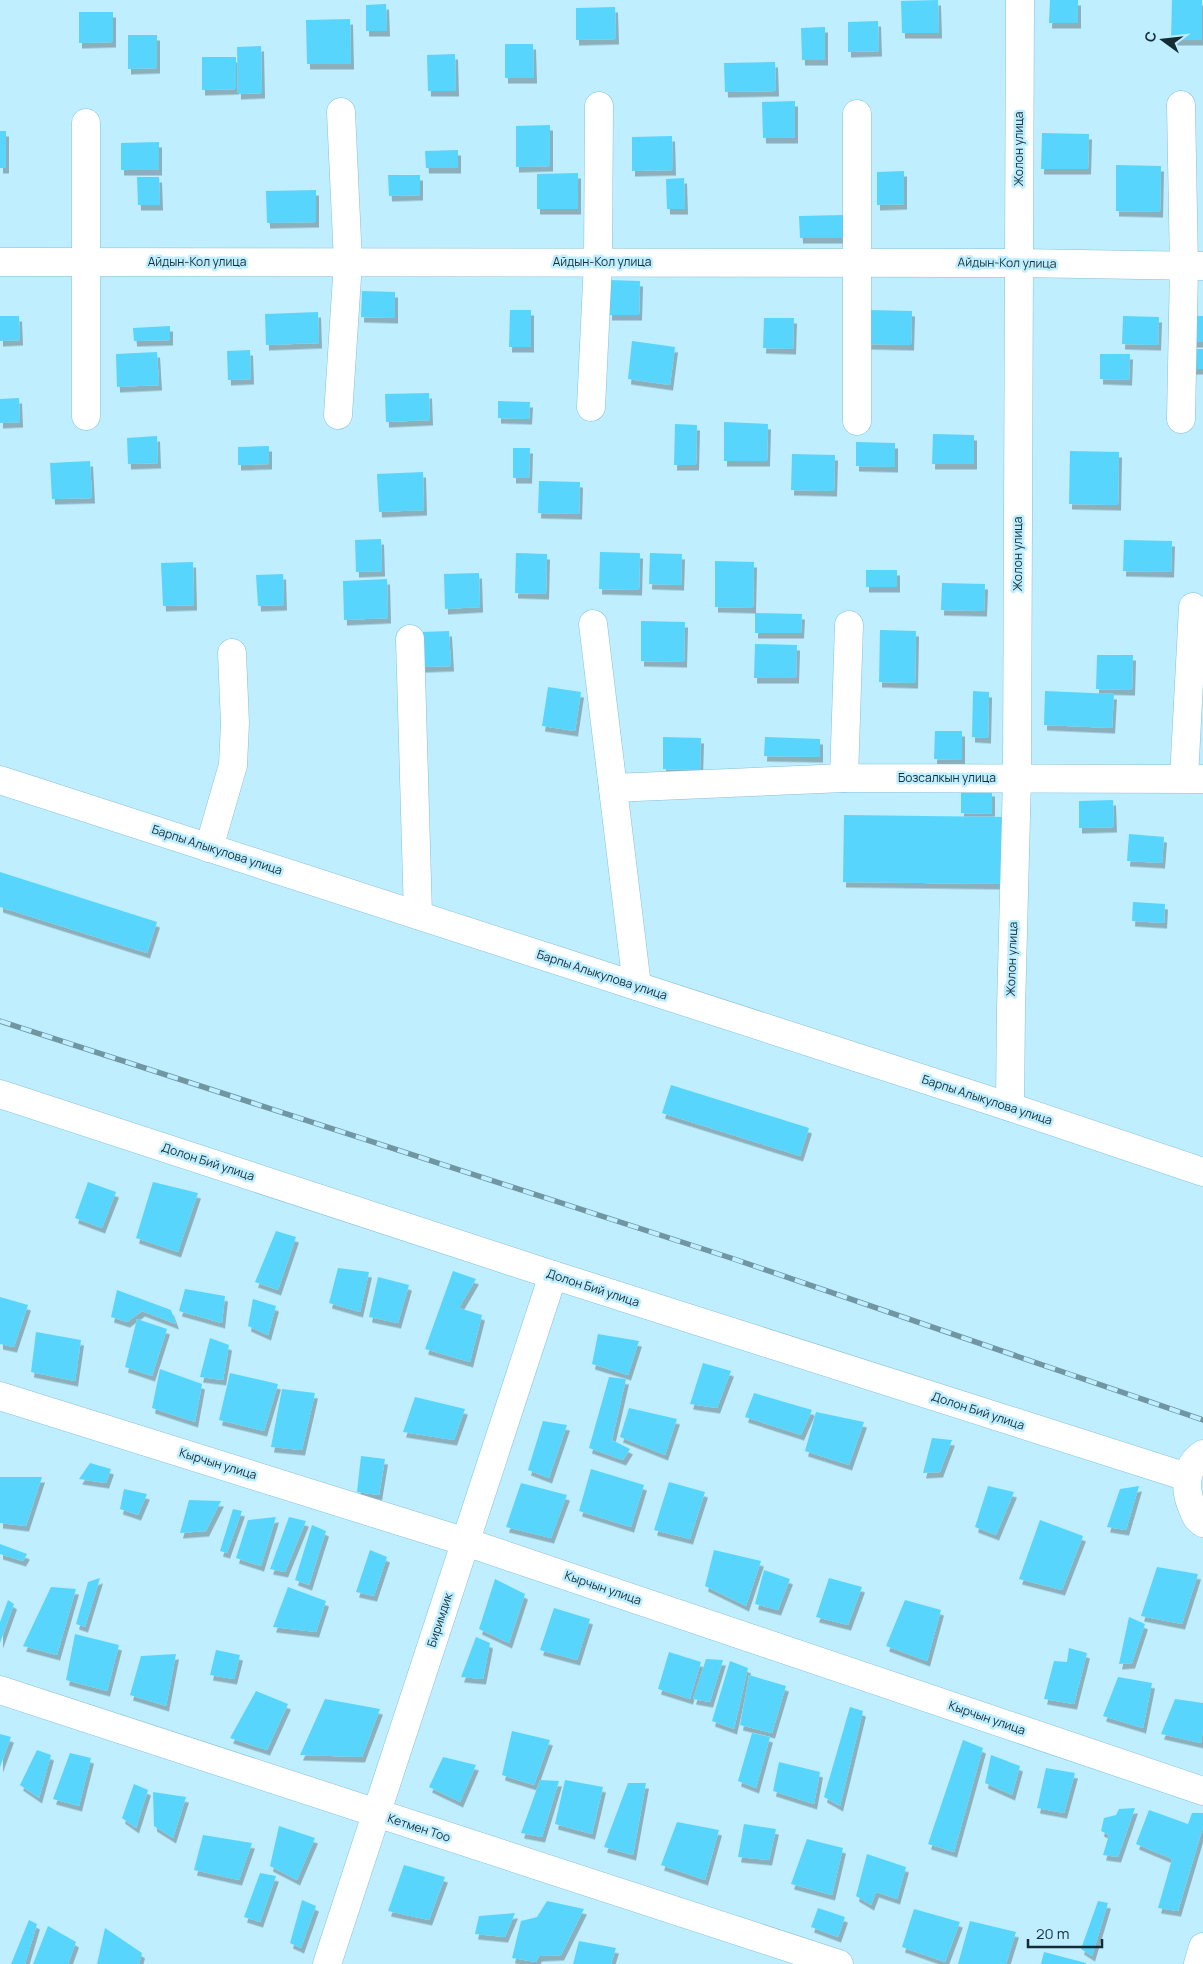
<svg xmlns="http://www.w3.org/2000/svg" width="1203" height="1964" viewBox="0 0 1203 1964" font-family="Manrope,sans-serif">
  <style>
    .building { fill: #59d5fc; filter: url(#shadow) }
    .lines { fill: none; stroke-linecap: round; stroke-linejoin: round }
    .minor-casing { stroke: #86c1d6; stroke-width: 29 }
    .major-casing { stroke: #86c1d6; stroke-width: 29 }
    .minor { stroke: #fff; stroke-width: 28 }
    .major { stroke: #fff; stroke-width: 28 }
    .rail-casing { stroke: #7096a2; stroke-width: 5.5 }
    .rail { stroke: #beeeff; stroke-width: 4; stroke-dasharray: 11; stroke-linecap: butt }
    .labels { text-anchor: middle; stroke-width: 5; stroke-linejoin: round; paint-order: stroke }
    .street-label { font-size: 12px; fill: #142d35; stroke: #beeeff }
  </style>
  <defs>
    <filter id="shadow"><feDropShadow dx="3" dy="5.5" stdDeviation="0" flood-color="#0004"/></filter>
  </defs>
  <rect width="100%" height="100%" fill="#beeeff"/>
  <g class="building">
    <path d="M938 0 939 33H902L901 1Z"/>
    <path d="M1050 0H1078V23H1049Z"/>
    <path d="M1172 0H1202V40H1171Z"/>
    <path d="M386 4 387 31H366V5Z"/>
    <path d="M615 7 616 39 576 40V8Z"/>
    <path d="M79 12H113V42L79 43Z"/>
    <path d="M350 19 351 64H307L306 20Z"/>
    <path d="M878 21 879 51 848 52V22Z"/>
    <path d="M825 27V60H802L801 28Z"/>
    <path d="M128 35H157V68L128 69Z"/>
    <path d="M505 44H533L534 78H505Z"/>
    <path d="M261 46 262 93 238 94 237 47Z"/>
    <path d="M455 54 456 91H428L427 55Z"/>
    <path d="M202 57H236V89L202 90Z"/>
    <path d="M775 62 776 91 725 92 724 63Z"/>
    <path d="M795 101V138H763L762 102Z"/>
    <path d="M550 125V166L516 167V126Z"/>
    <rect x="0" y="131" width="6" height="37"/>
    <path d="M1042 133 1089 134 1088 169H1041Z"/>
    <path d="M672 136 673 170 632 171V137Z"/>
    <path d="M159 142V170H121V143Z"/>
    <path d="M458 150V168H426L425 151Z"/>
    <path d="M1116 165 1161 166 1160 212 1116 211Z"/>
    <path d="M904 171V204L877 205V172Z"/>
    <path d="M578 173V209H537V174Z"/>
    <path d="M388 175H420V195L389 196Z"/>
    <path d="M137 177H159L160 205H138Z"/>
    <path d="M684 178 685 209H667L666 179Z"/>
    <path d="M316 190V222L267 223 266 191Z"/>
    <path d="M844 215V238H800L799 216Z"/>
    <path d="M610 280 640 281 639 315H609Z"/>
    <path d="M362 291 395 292V318L361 317Z"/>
    <path d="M510 310H531V347H509Z"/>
    <path d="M869 310 912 311 911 345 868 344Z"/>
    <path d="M318 312 319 343 266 345 265 314Z"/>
    <path d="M0 316H19L20 340 0 341Z"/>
    <path d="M1123 316 1159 317 1158 345 1122 344Z"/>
    <path d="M1190 316H1203V342H1189Z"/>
    <path d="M764 318H794L793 349 763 348Z"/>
    <path d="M170 326V340L134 341 133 328Z"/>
    <path d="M632 341 675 347 670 385 628 379Z"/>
    <rect x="1183" y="349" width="20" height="20"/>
    <path d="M250 350 251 379 228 380 227 351Z"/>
    <path d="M157 352 159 385 117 387 116 354Z"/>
    <path d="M1100 354H1130L1129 380 1100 379Z"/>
    <path d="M429 393 430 420 386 422 385 394Z"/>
    <path d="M19 398 20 422 0 423V399Z"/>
    <path d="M498 401 530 402 529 419 498 418Z"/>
    <path d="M724 422 768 424 767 461H724Z"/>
    <path d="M675 424 697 425 696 465H674Z"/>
    <path d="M933 434 974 435V464H932Z"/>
    <path d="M157 436 158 463 128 464 127 438Z"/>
    <path d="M856 442 895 443V467L856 466Z"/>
    <path d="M269 446V464L238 465V447Z"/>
    <path d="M513 448H530L529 478H513Z"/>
    <path d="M1070 451 1119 452 1118 505 1069 504Z"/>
    <path d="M792 454 835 455 834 491 791 490Z"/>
    <path d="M90 461 92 498 52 499 50 463Z"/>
    <path d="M423 472 424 510 379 512 377 474Z"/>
    <path d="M539 481 580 482 579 514 538 513Z"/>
    <path d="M381 539 382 571 356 572 355 540Z"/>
    <path d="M1124 540 1172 541 1171 572 1123 571Z"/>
    <path d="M600 552 640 553 639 590 599 589Z"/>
    <path d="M516 553 547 554 546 594 515 593Z"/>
    <path d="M650 553 682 554 681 585 649 584Z"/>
    <path d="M715 561 754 562 753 608 715 607Z"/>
    <path d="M193 562 194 605 163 606 161 563Z"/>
    <rect x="866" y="570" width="31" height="17"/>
    <path d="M479 573 480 607 445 609 444 574Z"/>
    <path d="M283 574 284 605 258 606 256 575Z"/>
    <path d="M387 579 388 618 344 620 343 581Z"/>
    <path d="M942 583 985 584 984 611 941 610Z"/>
    <path d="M755 613 802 614 801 633H755Z"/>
    <path d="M641 621 685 622 684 662 641 661Z"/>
    <path d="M880 630 916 631 915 683 879 682Z"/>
    <path d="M449 631 451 666 422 667 421 632Z"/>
    <path d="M755 644 797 645 796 678H754Z"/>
    <path d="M1097 655H1133L1132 690 1096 689Z"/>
    <path d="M548 687 581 692 575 731 542 726Z"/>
    <path d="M973 691 989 692 988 738 972 737Z"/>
    <path d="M1045 691 1114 694 1112 728 1044 725Z"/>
    <path d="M935 731H962V760L934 759Z"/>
    <path d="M663 737 701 738 700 770 663 769Z"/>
    <path d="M765 737 820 739V757L764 756Z"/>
    <path d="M961 791H992V814L961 813Z"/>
    <path d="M1113 800 1114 827 1079 828V801Z"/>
    <path d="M844 815 1004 817V884L843 882Z"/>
    <path d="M1129 834 1164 837 1162 863 1127 861Z"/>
    <path d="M0 872 157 922 147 953 0 907Z"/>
    <path d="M1133 902 1165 904 1164 923 1132 921Z"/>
    <path d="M671 1085 809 1128 800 1156 662 1113Z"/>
    <path d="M88 1182 116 1192 102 1228 75 1218Z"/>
    <path d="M153 1182 198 1193 178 1252 136 1238Z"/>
    <path d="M276 1231 296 1237 278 1290 255 1282Z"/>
    <path d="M338 1268 369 1272 360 1312 329 1303Z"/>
    <path d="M453 1271 476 1279 459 1308 482 1315 470 1362 425 1349Z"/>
    <path d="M378 1277 409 1285 398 1323 369 1317Z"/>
    <path d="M185 1289 225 1296 222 1323 179 1311Z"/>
    <path d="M117 1290 171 1310 176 1324 142 1311 127 1322 111 1317Z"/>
    <path d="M0 1297 28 1305 14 1347 0 1344Z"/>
    <path d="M253 1299 276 1306 268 1335 248 1326Z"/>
    <path d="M137 1319 167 1329 152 1376 125 1367Z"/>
    <path d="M36 1332 81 1340 75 1381 31 1372Z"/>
    <path d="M598 1334 639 1341 628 1375 592 1364Z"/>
    <path d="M210 1338 229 1345 223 1380 200 1377Z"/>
    <path d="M703 1363 731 1371 717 1408 690 1404Z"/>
    <path d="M160 1369 202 1384 195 1422 152 1408Z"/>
    <path d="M230 1373 278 1384 264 1431 219 1420Z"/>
    <path d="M609 1377 626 1379 612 1440 630 1449 623 1460 589 1448Z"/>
    <path d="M282 1389 315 1393 302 1450 271 1447Z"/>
    <path d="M754 1393 812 1410 801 1435 745 1417Z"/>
    <path d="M415 1397 465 1409 454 1440 403 1432Z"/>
    <path d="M629 1408 677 1419 665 1455 620 1437Z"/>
    <path d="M816 1412 864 1422 849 1465 805 1451Z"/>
    <path d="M543 1421 567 1425 549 1478 528 1470Z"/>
    <path d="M932 1438 952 1440 940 1472 923 1473Z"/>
    <path d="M361 1456 385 1459 379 1495 357 1492Z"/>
    <path d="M90 1463 111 1469 106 1483 79 1479Z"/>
    <path d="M591 1469 644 1485 631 1527 579 1511Z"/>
    <path d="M0 1477H42L26 1526 0 1523Z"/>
    <path d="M669 1482 705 1492 690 1539 654 1530Z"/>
    <path d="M521 1483 567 1495 551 1538 506 1527Z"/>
    <path d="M988 1486 1014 1492 996 1535 975 1527Z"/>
    <path d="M1139 1486 1126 1530 1107 1527 1120 1489Z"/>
    <path d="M124 1489 147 1494 138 1515 120 1509Z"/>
    <path d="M189 1500 221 1501 206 1531 180 1533Z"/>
    <path d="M233 1509 242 1511 227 1553 220 1551Z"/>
    <path d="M276 1517 261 1566 236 1558 248 1520Z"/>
    <path d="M289 1517 306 1521 285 1572 270 1569Z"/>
    <path d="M1040 1520 1083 1536 1062 1590 1019 1579Z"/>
    <path d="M312 1525 326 1531 309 1585 295 1580Z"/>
    <path d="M0 1544 27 1554 23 1561 0 1554Z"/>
    <path d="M370 1550 387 1557 374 1596 356 1592Z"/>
    <path d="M714 1550 761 1561 746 1606 705 1586Z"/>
    <path d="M1157 1567 1198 1574 1182 1624 1141 1616Z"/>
    <path d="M764 1570 790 1579 778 1610 755 1604Z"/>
    <path d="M100 1578 85 1627 76 1624 88 1582Z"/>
    <path d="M829 1578 862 1587 848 1625 816 1617Z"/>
    <path d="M495 1579 525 1594 509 1643 479 1629Z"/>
    <path d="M51 1587 76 1589 57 1655 23 1646Z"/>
    <path d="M288 1587 326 1601 316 1632 273 1627Z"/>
    <path d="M8 1600 14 1604 0 1643V1622Z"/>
    <path d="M905 1600 941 1610 927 1661 886 1646Z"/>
    <path d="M554 1608 590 1619 577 1660 540 1650Z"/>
    <path d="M1129 1617 1145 1624 1132 1663 1119 1664Z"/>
    <path d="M75 1634 119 1645 107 1691 66 1680Z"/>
    <path d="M476 1637 490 1643 483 1679 461 1677Z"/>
    <path d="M1069 1648 1087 1653 1074 1704 1044 1699 1054 1661 1067 1662Z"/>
    <path d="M216 1650 240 1655 234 1679 210 1675Z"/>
    <path d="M669 1652 701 1662 690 1699 658 1689Z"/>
    <path d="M176 1654 166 1706 130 1695 141 1656Z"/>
    <path d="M706 1659 723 1660 710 1702 693 1699Z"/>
    <path d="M730 1661 748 1668 734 1729 712 1721Z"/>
    <path d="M749 1675 786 1686 772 1733 740 1725Z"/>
    <path d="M1118 1677 1152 1683 1143 1728 1103 1716Z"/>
    <path d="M256 1691 288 1704 267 1750 230 1738Z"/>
    <path d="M325 1699 380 1709 362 1757 300 1755Z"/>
    <path d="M1175 1699 1203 1703V1730L1201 1743 1161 1734Z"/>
    <path d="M850 1707 863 1711 840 1806 824 1797Z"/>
    <path d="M512 1731 550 1740 534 1785 502 1775Z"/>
    <path d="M752 1733 770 1737 756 1788 738 1781Z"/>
    <path d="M0 1734 11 1737 0 1767Z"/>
    <path d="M963 1740 983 1748 954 1852 928 1844Z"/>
    <path d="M37 1750 51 1755 39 1798 20 1785Z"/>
    <path d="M70 1753 91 1758 79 1806 53 1799Z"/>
    <path d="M991 1755 1020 1766 1012 1795 985 1783Z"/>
    <path d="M443 1757 476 1765 460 1802 429 1787Z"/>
    <path d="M779 1762 820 1772 814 1804 773 1791Z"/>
    <path d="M1046 1768 1075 1773 1064 1813 1037 1808Z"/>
    <path d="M540 1780 559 1781 542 1837 521 1833Z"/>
    <path d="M565 1780 603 1787 592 1834 555 1824Z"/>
    <path d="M628 1783H646L633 1855 604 1847Z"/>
    <path d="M134 1784 148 1790 136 1828 122 1818Z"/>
    <path d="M153 1792 186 1797 173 1838 154 1826Z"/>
    <path d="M1135 1808 1118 1857 1103 1855 1109 1835 1101 1831 1104 1818 1116 1815 1119 1809Z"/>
    <path d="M1149 1810 1188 1824 1192 1813H1203V1827L1178 1911 1158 1908 1172 1859 1136 1844Z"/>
    <path d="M677 1822 719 1830 705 1880 661 1865Z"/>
    <path d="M744 1824 776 1829 769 1860 738 1857Z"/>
    <path d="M279 1826 315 1838 297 1880 270 1866Z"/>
    <path d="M203 1835 252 1843 239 1880 194 1870Z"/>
    <path d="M807 1839 843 1848 832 1895 791 1884Z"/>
    <path d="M867 1854 906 1867 897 1899 876 1892 871 1905 856 1896Z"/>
    <path d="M404 1865 445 1877 429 1920 388 1911Z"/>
    <path d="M260 1873 276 1876 260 1922 244 1917Z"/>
    <path d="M302 1900 316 1906 301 1948 290 1943Z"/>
    <path d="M547 1901 584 1909 561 1955 539 1956 536 1962 512 1958 521 1921 537 1917Z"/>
    <path d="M1098 1901 1108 1903 1092 1956 1081 1949Z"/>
    <path d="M818 1908 845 1917 838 1937 811 1927Z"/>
    <path d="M914 1909 960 1922 945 1962 902 1947Z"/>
    <path d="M515 1913 505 1937 475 1934 479 1916Z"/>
    <path d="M29 1920 37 1924 25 1964H11Z"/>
    <path d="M970 1921 1016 1932 1006 1964H958Z"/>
    <path d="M48 1926 76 1942 68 1964H33Z"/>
    <path d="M105 1928 142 1953 139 1964H97Z"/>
    <path d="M579 1941 616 1948 611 1964H573Z"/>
    <path d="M1044 1952 1086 1963V1964H1041Z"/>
  </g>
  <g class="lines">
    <g class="minor-casing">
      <g id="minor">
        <path d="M1181 105 1184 267 1181 419"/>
        <path d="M0 262 1018 263 1203 266"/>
        <path d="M591 407 598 262 599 106"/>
        <path d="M338 415 348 262 341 112"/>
        <path d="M86 416V123"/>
        <path d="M857 421V114"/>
        <path d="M593 624 637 986"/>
        <path d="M849 625 844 778 1203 779"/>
        <path d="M410 639 418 915"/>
        <path d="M1184 778 1193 607"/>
        <path d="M613 788 844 778"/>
        <path d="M209 848 233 765 235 723 232 653"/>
        <path d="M0 1094 553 1275 1187 1477"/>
        <path d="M1010 1107 1011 1009 1017 778 1020 0"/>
        <path d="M0 1396 466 1542 1203 1791"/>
        <path d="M1203 1454C1185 1466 1184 1488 1192 1507 1195 1514 1196 1519 1203 1523"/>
        <path d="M0 1690 839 1964"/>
        <path d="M327 1964 553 1275"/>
        <path d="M1198 1964 1203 1947"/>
      </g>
    </g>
    <g class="major-casing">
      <path id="major" d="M0 780 1010 1107 1203 1172"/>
    </g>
    <use href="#minor" class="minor"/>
    <use href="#major" class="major"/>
    <g class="rail-casing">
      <path id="rail" d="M0 1021 734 1259 1203 1420"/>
    </g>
    <use href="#rail" class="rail"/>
  </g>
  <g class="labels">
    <g class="street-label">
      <text transform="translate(1019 149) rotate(-90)" y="4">Жолон улица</text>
      <text x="197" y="266">Айдын-Кол улица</text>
      <text x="602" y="266">Айдын-Кол улица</text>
      <text transform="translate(1007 263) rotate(1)" y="4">Айдын-Кол улица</text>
      <text transform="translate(1018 554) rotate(-90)" y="4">Жолон улица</text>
      <text x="947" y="782">Бозсалкын улица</text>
      <text transform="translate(217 850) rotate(18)" y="4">Барпы Алыкулова улица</text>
      <text transform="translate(1012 959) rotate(-88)" y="4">Жолон улица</text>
      <text transform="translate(602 975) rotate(18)" y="4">Барпы Алыкулова улица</text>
      <text transform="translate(987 1100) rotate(18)" y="4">Барпы Алыкулова улица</text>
      <text transform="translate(208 1162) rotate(18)" y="4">Долон Бий улица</text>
      <text transform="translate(593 1288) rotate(18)" y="4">Долон Бий улица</text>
      <text transform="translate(978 1411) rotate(18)" y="4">Долон Бий улица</text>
      <text transform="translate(218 1464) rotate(17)" y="4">Кырчын улица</text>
      <text transform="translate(603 1588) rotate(19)" y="4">Кырчын улица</text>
      <text transform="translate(440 1620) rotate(-72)" y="4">Биримдик</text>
      <text transform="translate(987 1718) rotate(19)" y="4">Кырчын улица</text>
      <text transform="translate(419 1828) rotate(18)" y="4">Кетмен Тоо</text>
    </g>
  </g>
  <g transform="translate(1163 40) rotate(285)" stroke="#beeeff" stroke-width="4" paint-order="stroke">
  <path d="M0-4L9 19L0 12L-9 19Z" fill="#142d35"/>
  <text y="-8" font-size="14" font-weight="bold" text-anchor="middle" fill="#142d35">С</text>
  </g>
  <path d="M1028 1939v8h74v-8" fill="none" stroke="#142d35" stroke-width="2.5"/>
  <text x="1036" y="1939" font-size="15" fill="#142d35" stroke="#beeeff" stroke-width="4" paint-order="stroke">20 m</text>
</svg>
